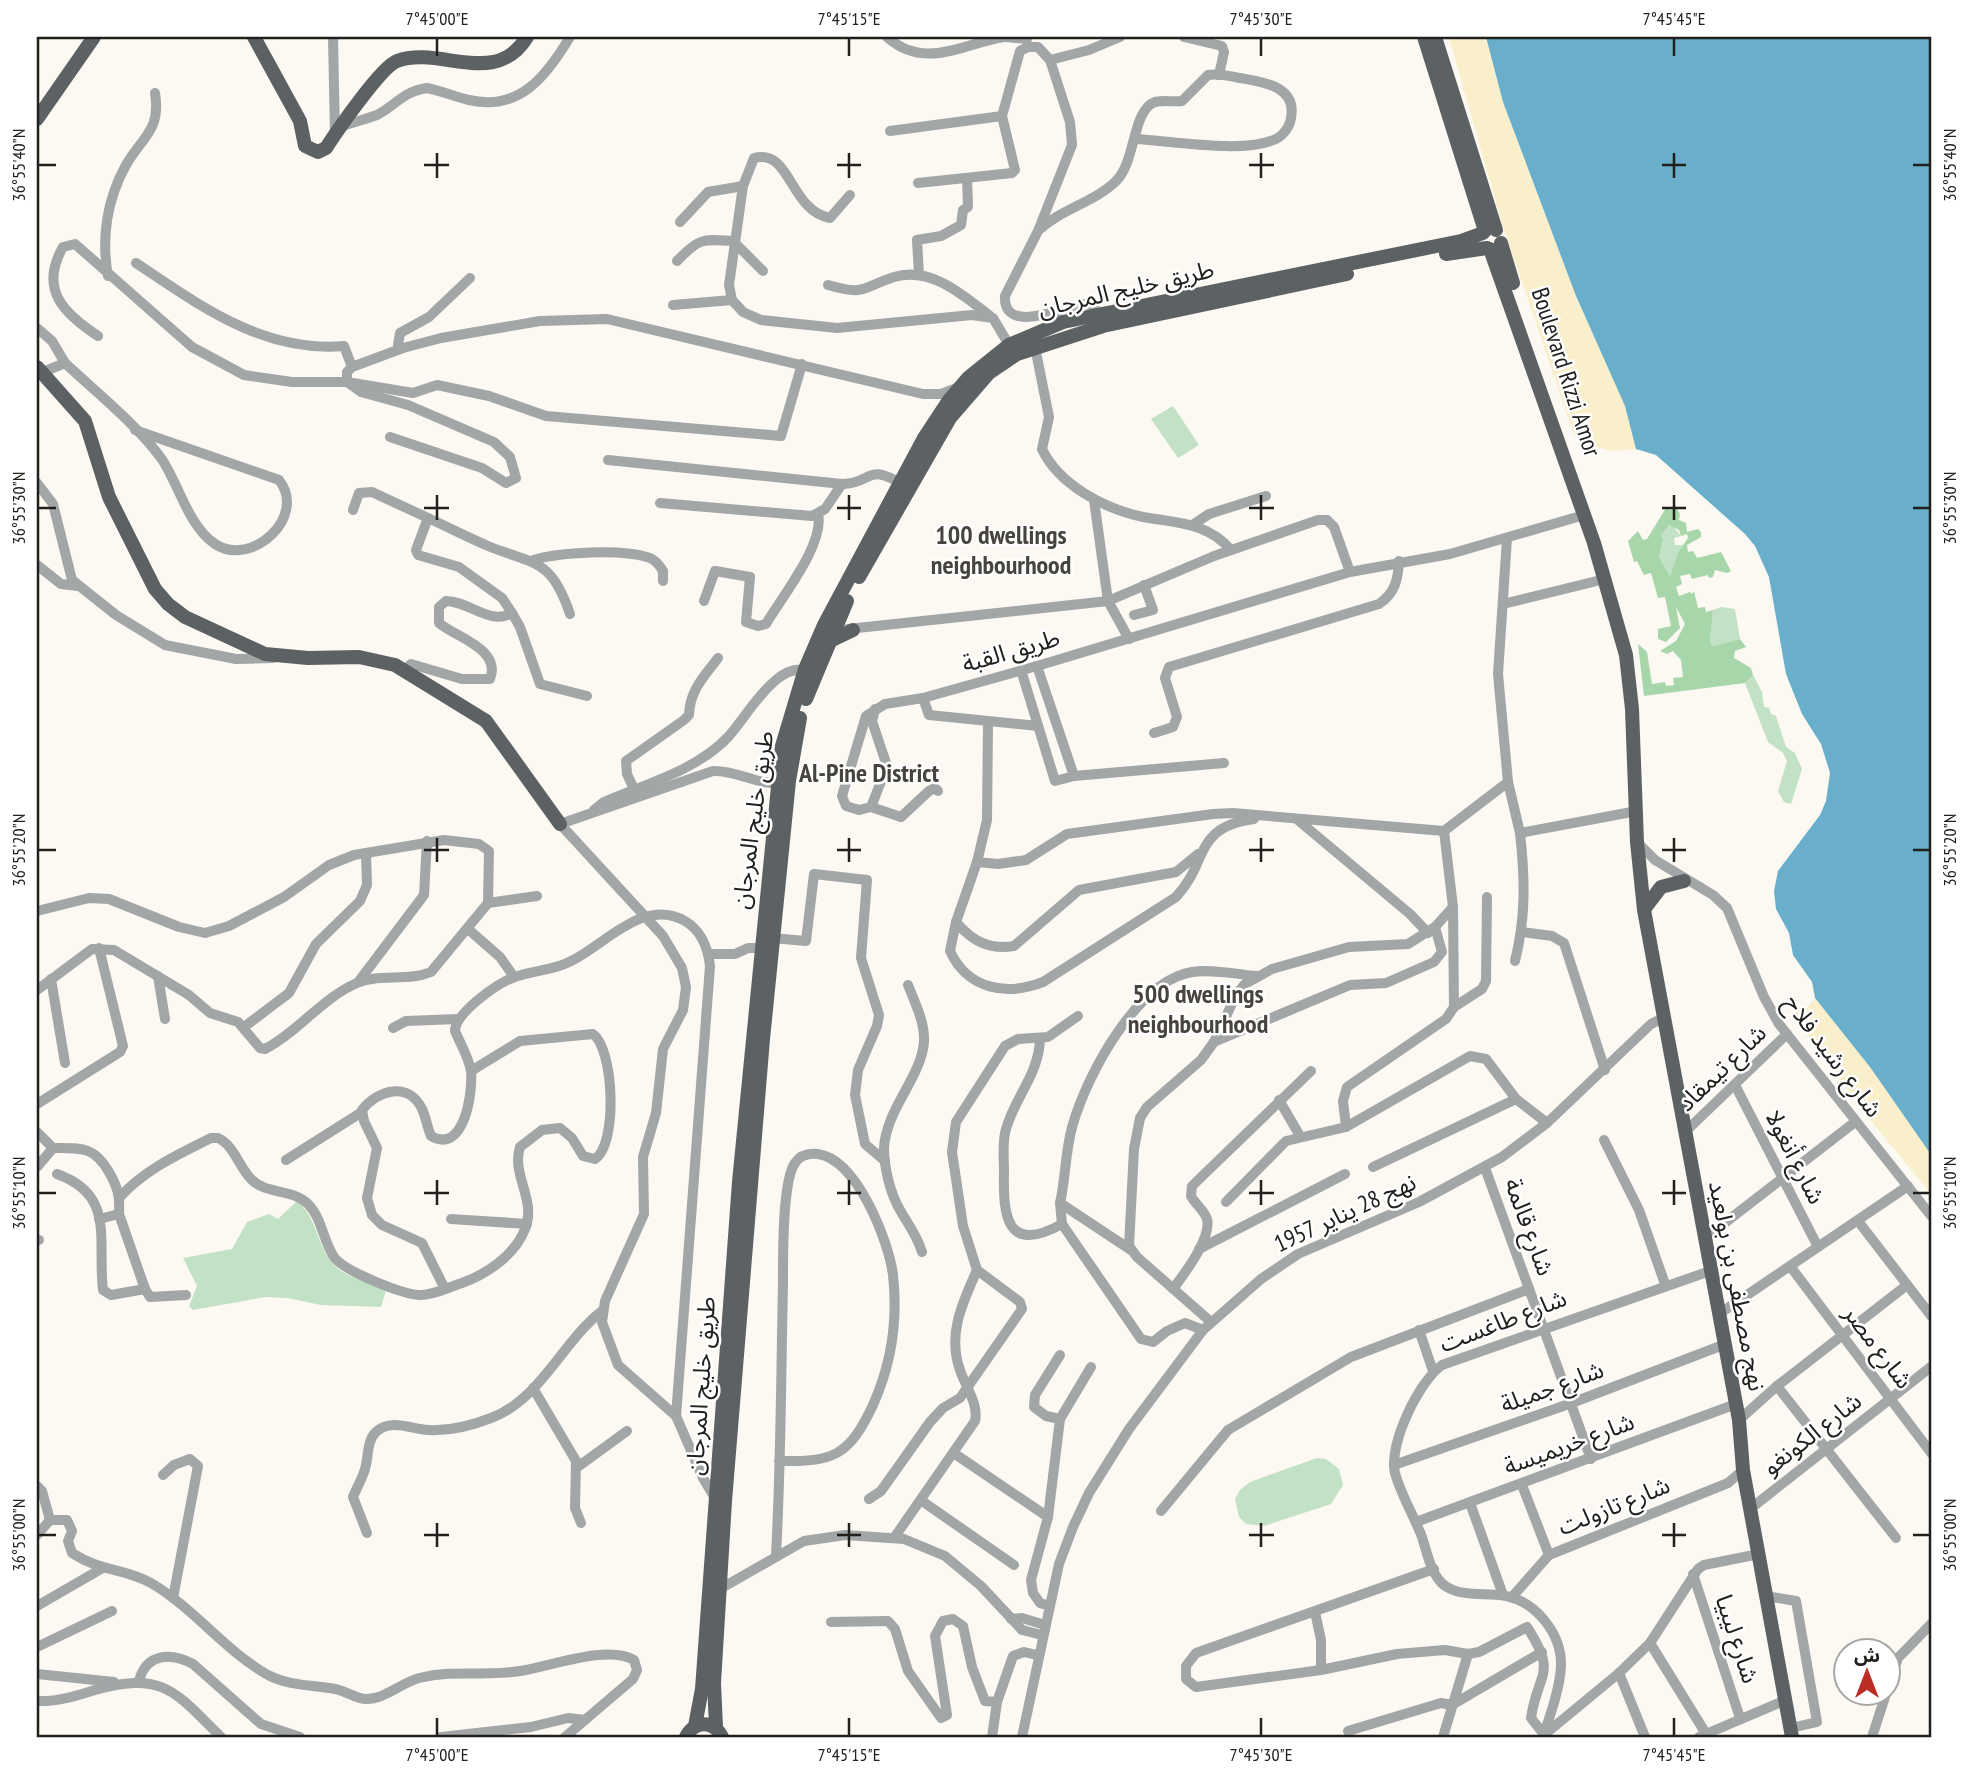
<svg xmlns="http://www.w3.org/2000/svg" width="1969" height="1774" viewBox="0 0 1969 1774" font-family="'PT Sans Narrow','Noto Sans Arabic',sans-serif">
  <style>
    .green { fill: #c3e1c4 }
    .forest { fill: #a6d6a9; fill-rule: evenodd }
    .sand { fill: #f9efca }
    .water { fill: #69aeca }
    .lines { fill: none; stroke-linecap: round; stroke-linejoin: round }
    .minor { stroke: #a2a6a7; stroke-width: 10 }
    .major { stroke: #5c6263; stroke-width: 14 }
    .ticks { fill: none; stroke: #21201d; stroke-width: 2.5 }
    .labels { text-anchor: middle; stroke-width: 5; stroke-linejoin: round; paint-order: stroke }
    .street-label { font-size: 24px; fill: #21201d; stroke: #fff }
    .neighbourhood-label { font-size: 26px; font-weight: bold; fill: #47443f; stroke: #fff }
    .neatline { fill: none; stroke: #21201d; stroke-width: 2.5 }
    .ticks-label { font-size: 18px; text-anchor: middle; fill: #21201d }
  </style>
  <rect width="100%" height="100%" fill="#fcf8f2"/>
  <g class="green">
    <path d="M1173 406 1199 445 1178 458 1151 419Z"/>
    <path d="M1672 525 1681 536 1674 538 1675 545H1683L1670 576 1659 557 1663 542 1661 535 1667 526Z"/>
    <path d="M1721 607 1735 609 1740 639 1713 646 1710 642 1713 610Z"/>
    <path d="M1753 675 1762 692 1764 707 1769 708 1771 714 1776 716 1786 747 1795 753 1802 769 1791 804 1784 802 1778 791 1787 761 1783 753 1768 742 1745 683Z"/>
    <path d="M297 1201C318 1218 317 1249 336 1267 348 1278 371 1283 386 1290L381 1307 321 1305 288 1298 265 1297 193 1310 189 1306 197 1286 183 1258 232 1249 247 1222 269 1214 278 1219Z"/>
    <path d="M1317 1458 1326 1459 1339 1469 1343 1485 1331 1504 1264 1526 1246 1524 1239 1517 1235 1499 1240 1490 1250 1482Z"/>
  </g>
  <path class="forest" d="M1675 505 1680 514 1679 520 1686 523 1687 532 1698 529 1701 532V537L1687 545 1688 552 1693 551 1697 558 1721 552 1731 571 1727 573 1715 570 1713 577 1709 578 1708 575 1692 579 1690 574 1680 576 1682 584 1676 587 1679 596 1690 592 1692 594 1694 591 1698 608 1705 607 1706 612 1713 610 1710 642 1713 646 1740 639 1746 647 1735 651 1734 658 1751 668 1753 675 1745 683 1644 696 1638 644 1647 652 1652 684 1665 682 1666 686 1674 685 1673 678 1683 677 1681 660 1673 651 1667 654 1660 651 1676 641 1685 624 1676 607 1680 628 1666 642 1658 639V629L1671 626 1665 597 1658 598 1651 573 1644 575 1637 561 1634 562 1628 541 1638 531 1643 540 1647 539 1666 508 1671 510ZM1669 525 1679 530 1681 536 1687 534 1688 538 1679 551 1670 576 1659 557 1663 541 1661 535Z"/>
  <g class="sand">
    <path d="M1449 37H1486L1503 102 1576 296 1625 406 1636 449 1611 451 1592 446 1593 443 1574 435 1502 223Z"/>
    <path d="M1815 998 1870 1067 1932 1156V1195L1868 1117 1870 1109 1864 1110 1820 1055 1795 1016V1011L1799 1008 1803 1013Z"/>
  </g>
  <path class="water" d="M1486 37H1932V1156L1870 1067 1815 998 1812 982 1793 955 1789 933 1776 909 1774 891 1778 871 1820 815 1826 801 1830 773 1821 744 1802 714 1786 674 1769 577 1755 546 1745 534 1656 455 1636 449 1625 406 1576 296 1503 102Z"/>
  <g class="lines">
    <g class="minor">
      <path d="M333 37 335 135"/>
      <path d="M887 37C925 71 964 43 1004 37"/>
      <path d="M1006 37 1027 39"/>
      <path d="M1184 37 1222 46 1224 52 1219 75"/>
      <path d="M1050 60 1089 50 1120 37"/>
      <path d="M343 126C354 122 366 119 377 115 397 105 401 92 427 88 442 91 455 97 469 100 520 112 547 75 570 37"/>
      <path d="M890 131 1002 116"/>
      <path d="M918 183 1012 173 1015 170 1002 116 1020 51 1028 47H1038L1050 60 1070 122 1072 145 1038 231 1005 296C1003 336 1064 307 1086 304L1095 308 1101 320"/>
      <path d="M850 195 830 218C789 210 791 148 754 158L743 186 729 285 732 300 743 312 761 320 837 328 972 315 993 318 1009 345"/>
      <path d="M680 222 708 192 743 186"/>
      <path d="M1039 230C1061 209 1095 202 1116 181 1136 162 1132 110 1155 102 1164 100 1173 102 1182 101L1208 75C1218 73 1229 76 1240 78 1263 82 1297 86 1291 118 1290 126 1284 135 1276 139 1243 154 1173 141 1136 139"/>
      <path d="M677 261C699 238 702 239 733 241L763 271"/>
      <path d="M136 263C199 305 263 353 344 346L352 367"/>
      <path d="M919 274 917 240 941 236 961 225 963 210 968 207 967 178"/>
      <path d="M108 276C101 238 107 199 126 165 143 136 161 130 155 93"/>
      <path d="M470 278 429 317 400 333 398 345 403 348 441 338 540 321 607 319 923 394H941L957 388"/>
      <path d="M828 285C866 296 860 288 894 277 931 266 963 295 990 316"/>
      <path d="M673 305 732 300"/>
      <path d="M37 328 52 341 65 363"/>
      <path d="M98 336C63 313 39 289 63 247L75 244 192 347 244 375 292 382H347L413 393 437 385 489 396 546 416 781 436 802 364"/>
      <path d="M1035 347 1049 417 1042 449C1059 485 1105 509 1143 517 1176 523 1207 522 1231 550"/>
      <path d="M38 374 65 363C97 393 135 423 161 458 179 484 188 526 215 544 251 568 308 517 279 480L135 430"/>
      <path d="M390 437 482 468 506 483 516 478 510 457 494 442 408 405 361 392 347 382V372L352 367 403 348"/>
      <path d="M608 460 842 484C876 483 863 461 906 486"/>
      <path d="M37 483 53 504 72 580 116 615 165 645 236 659 273 658"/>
      <path d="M1094 500 1108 601 1214 556 1318 520H1327L1334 527 1350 572"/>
      <path d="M660 503 812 516 825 509 842 484"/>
      <path d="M353 510 359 493 372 492 428 518 416 550 418 555 459 567 502 598 512 613C490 626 469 601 446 601L439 607V623C455 637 502 649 490 679H462L411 664 404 670"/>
      <path d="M428 518C448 527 467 537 488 546 535 565 551 558 570 614"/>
      <path d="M1194 524 1209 514 1266 496"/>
      <path d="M1507 538 1498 674 1508 782 1520 833 1637 811"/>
      <path d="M533 560C561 552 620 549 647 557 655 559 659 565 663 571V581"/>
      <path d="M37 565 61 584 78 586"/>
      <path d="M704 601 715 571 750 577 746 622 758 626 766 624C781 598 825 544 818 514"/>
      <path d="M1503 604 1605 579"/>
      <path d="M512 613 520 627 540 684 587 696"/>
      <path d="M1134 615 1153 610 1144 585"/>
      <path d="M848 629 1108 601 1129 639"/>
      <path d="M1021 670 1055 781 1074 776 1037 666"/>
      <path d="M923 698 929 715 1038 726"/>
      <path d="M988 723 987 820 977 862 998 864 1026 860 1067 834 1213 814 1233 813 1444 831 1508 782"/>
      <path d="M1154 733 1173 727 1177 717 1165 678 1169 667 1379 604C1395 593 1398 580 1399 561"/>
      <path d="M1074 776 1224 763"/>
      <path d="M634 789 627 774 626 761 684 720 689 715C690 690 703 678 718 658"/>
      <path d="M938 791 935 788 929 791 901 817 871 807 859 810 846 806 842 796 866 716 885 704 923 698 1037 666 1350 572 1450 554 1584 515"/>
      <path d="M871 807 887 766 872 721 875 709"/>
      <path d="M594 810 604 802C645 784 696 771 728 737 747 717 778 657 810 672"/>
      <path d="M1299 821 1410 914 1428 933"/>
      <path d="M1637 842 1655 860 1713 895 1727 908 1764 997 1779 1024 1932 1217"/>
      <path d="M977 862 956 922 950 951C968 990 1007 996 1043 982L1176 897C1209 862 1193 827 1254 819"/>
      <path d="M37 911 89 898 109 899 179 927 205 933 229 926 284 897 329 865 354 855 444 840 479 844 489 851 488 903 537 896"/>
      <path d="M956 922C972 941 989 950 1014 946L1079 890 1176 872 1198 854"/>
      <path d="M468 929 500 957 514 977"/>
      <path d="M1522 932 1552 936 1564 943 1605 1070"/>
      <path d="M772 938 806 941 814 874 867 880 861 958 879 1015 877 1026 858 1070 855 1095 865 1144 885 1161"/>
      <path d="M709 954H735L748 948H760"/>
      <path d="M1515 961C1526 917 1525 878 1520 833"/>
      <path d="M158 976 165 1019"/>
      <path d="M51 979 65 1063"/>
      <path d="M359 981 424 895 427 841"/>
      <path d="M908 985C915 1003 925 1022 924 1042 921 1078 886 1109 884 1148 884 1167 890 1193 900 1210 909 1226 917 1235 922 1252"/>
      <path d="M37 990 92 949 114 950 189 995 210 1013 238 1022 260 1048 265 1049C298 1032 322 998 357 983 380 973 407 982 431 972L488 903"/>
      <path d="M1454 1007 1482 989 1486 981 1487 897"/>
      <path d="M244 1027 289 993 316 944 360 901 367 885 366 853"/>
      <path d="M393 1028 406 1021 458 1019"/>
      <path d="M1040 1039C1039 1074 1015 1097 1006 1129 1002 1142 1004 1158 1004 1171 1003 1216 1006 1255 1062 1224"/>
      <path d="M1214 1042 1350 985 1386 983 1434 962 1442 952 1435 927"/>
      <path d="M1735 1085 1818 1247"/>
      <path d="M1279 1100 1300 1136"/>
      <path d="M37 1104 120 1052 123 1046 99 948"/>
      <path d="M1346 1127 1343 1101 1347 1087 1446 1019 1454 1007 1453 907"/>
      <path d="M37 1132 53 1148C81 1148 94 1146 109 1172 118 1188 120 1196 119 1214L99 1219"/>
      <path d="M1685 1132 1787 1034"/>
      <path d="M1604 1140 1639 1210 1665 1284"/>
      <path d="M286 1160 362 1112"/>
      <path d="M37 1167 53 1148"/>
      <path d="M1373 1167 1516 1099"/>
      <path d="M1485 1168 1591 1459"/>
      <path d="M57 1174C116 1195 97 1240 103 1290L111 1295 145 1289 150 1297 186 1295"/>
      <path d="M120 1197C144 1170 179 1154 211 1138H218C234 1145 239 1167 251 1179 266 1195 292 1188 308 1204 322 1218 323 1241 334 1257 344 1271 403 1295 421 1295 434 1295 449 1287 462 1283 487 1274 515 1255 525 1229 537 1200 511 1175 520 1147L542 1130 560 1128 572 1138 583 1156 595 1159C618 1144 614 1049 593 1034L520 1041 471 1071"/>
      <path d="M1226 1202 1286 1141 1346 1127 1470 1056 1486 1059 1516 1099 1547 1123"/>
      <path d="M1060 1203 1062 1224 1141 1339 1153 1342 1167 1331 1185 1323 1203 1330"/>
      <path d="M119 1214 145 1289"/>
      <path d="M451 1219 527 1224"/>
      <path d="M1858 1221 1932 1317"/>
      <path d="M1704 1239 1855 1122"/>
      <path d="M37 1240H39"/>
      <path d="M1199 1249 1345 1174"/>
      <path d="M1131 1250 1060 1203C1066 1177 1065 1150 1073 1124 1087 1075 1137 981 1192 972 1212 969 1236 974 1256 976"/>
      <path d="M1790 1266 1932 1454"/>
      <path d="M445 1289 422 1243 382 1225 372 1215 367 1198 377 1148 364 1121 362 1110C377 1090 409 1081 422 1109 426 1117 427 1127 431 1136 464 1155 473 1093 471 1071 469 1058 460 1043 455 1031 455 1013 497 984 512 978 527 972 544 971 559 966 599 954 639 895 685 921 702 931 708 948 710 966L676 1416"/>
      <path d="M1173 1289C1184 1274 1212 1238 1207 1219 1204 1210 1195 1204 1191 1196L1192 1186 1311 1071"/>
      <path d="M1719 1314 1908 1186"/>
      <path d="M1211 1322 1137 1257 1129 1246 1134 1149 1140 1118 1147 1107 1201 1060 1214 1042 1236 995 1245 984 1272 969 1349 947 1408 944 1435 927 1453 907 1444 831"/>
      <path d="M1419 1330 1433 1371"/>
      <path d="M1060 1355 1035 1395 1034 1407 1046 1416 1060 1419"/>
      <path d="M1777 1386 1896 1538"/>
      <path d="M533 1388 579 1466 627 1431"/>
      <path d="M1739 1420 1777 1386 1907 1285"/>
      <path d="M955 1454 1048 1517"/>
      <path d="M576 1461 575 1508 581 1523"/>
      <path d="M1394 1465 1569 1404 1723 1345"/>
      <path d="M163 1475 174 1465 190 1459 198 1466 173 1598"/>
      <path d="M1522 1485 1549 1555"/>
      <path d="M37 1486 42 1491 50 1520"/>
      <path d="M869 1499 881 1491 930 1422 943 1408 960 1398 1022 1309 1020 1302 977 1270 963 1226 952 1152 956 1122 1005 1046 1018 1039 1048 1037 1078 1016"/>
      <path d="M716 1500 703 1478 676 1416 618 1365 602 1322 605 1301 644 1214 643 1157 656 1113 663 1049 683 1010 686 987 682 968 663 936 560 824 713 771C738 770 759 787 783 782"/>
      <path d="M922 1501 1014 1565"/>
      <path d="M1470 1503 1503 1595"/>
      <path d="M1750 1509 1932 1366"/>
      <path d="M1161 1511 1228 1430 1351 1357 1529 1289"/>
      <path d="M1416 1522 1736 1404"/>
      <path d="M367 1533 353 1497C356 1489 361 1481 364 1472 369 1460 366 1441 376 1432 391 1418 411 1429 428 1430 449 1431 471 1426 491 1418 540 1400 562 1342 602 1311"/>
      <path d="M37 1535 50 1520H67L72 1531 68 1541 72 1553C101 1572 125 1568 151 1583 194 1608 225 1651 268 1675 289 1686 313 1685 335 1689 346 1691 355 1698 365 1699 384 1700 401 1683 419 1678 456 1669 485 1677 520 1671 549 1667 607 1644 634 1660L637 1670 633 1679 565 1737"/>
      <path d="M894 1538 975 1421C979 1404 965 1386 960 1370 947 1334 963 1302 977 1270"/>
      <path d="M776 1555C781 1465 781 1374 783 1284 783 1258 782 1181 795 1163 800 1155 809 1153 818 1154 857 1159 889 1242 893 1275 898 1320 891 1365 873 1405 849 1456 834 1462 779 1461"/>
      <path d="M1434 1569 1196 1653 1186 1666V1679L1196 1687 1321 1670 1397 1654 1445 1650 1468 1654 1479 1652 1527 1627C1558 1675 1538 1671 1531 1718L1546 1737"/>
      <path d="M1693 1574 1740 1718"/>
      <path d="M720 1589 804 1541 845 1535 904 1539 945 1556 981 1586 1022 1630 1042 1635"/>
      <path d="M1766 1596 1796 1601 1817 1722 1791 1728"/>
      <path d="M1512 1597 1549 1555 1728 1483 1743 1470"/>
      <path d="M37 1606 101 1569"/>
      <path d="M1050 1606 1040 1603 1033 1593 1031 1580 1048 1517 1060 1419 1091 1367"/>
      <path d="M1315 1612 1321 1640V1670"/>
      <path d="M1011 1619 1022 1618 1045 1625"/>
      <path d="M831 1622 888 1621 895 1629 908 1671 941 1718 947 1715 935 1636 943 1621 953 1619 963 1626 972 1667 985 1701 997 1702 1013 1656 1024 1652 1037 1655"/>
      <path d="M1650 1643 1708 1737"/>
      <path d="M37 1647 112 1611"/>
      <path d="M1619 1673 1645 1737"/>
      <path d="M37 1674 114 1682"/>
      <path d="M139 1681C146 1653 171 1652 193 1664L261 1724 300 1737"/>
      <path d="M1888 1686 1898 1658 1932 1623"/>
      <path d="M37 1701C57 1702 76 1696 95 1690 164 1671 175 1692 221 1737"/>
      <path d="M1348 1731 1441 1703 1452 1705 1542 1652"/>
      <path d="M1544 1735 1619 1673 1650 1643 1698 1569 1704 1565 1759 1554"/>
      <path d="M441 1737 531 1727 568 1718 585 1720"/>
      <path d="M992 1737 997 1702"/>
      <path d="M1022 1737 1059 1564 1073 1527 1089 1493 1129 1429 1203 1330 1261 1279 1298 1254 1419 1202 1502 1157 1547 1123 1651 1024 1665 1017"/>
      <path d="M1443 1737 1468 1654"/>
      <path d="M1543 1737C1550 1716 1560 1688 1561 1666 1562 1634 1536 1602 1506 1596 1486 1592 1461 1598 1444 1585 1431 1575 1427 1552 1422 1537 1414 1516 1401 1495 1395 1473 1388 1445 1419 1381 1442 1365L1710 1271"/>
      <path d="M1699 1737 1786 1700"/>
      <path d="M1872 1737 1886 1694"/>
    </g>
    <g class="major">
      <path d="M254 37 300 121 305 146 318 152 326 148C337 131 381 67 397 61 440 45 495 89 527 37"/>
      <path d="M1424 37 1485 231"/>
      <path d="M1435 37 1496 230"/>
      <path d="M37 119 94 37"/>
      <path d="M1501 243 1513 283"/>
      <path d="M1490 249 1594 543 1626 655 1632 709 1637 842 1644 910 1739 1420 1743 1470 1792 1737"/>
      <path d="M1446 254 1487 248"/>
      <path d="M37 367 85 421 109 497 155 589 168 604 185 617 265 654 308 658 359 657 395 665 486 721 560 824"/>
      <path d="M859 577 950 418 989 373 1017 354 1103 326 1347 274"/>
      <path d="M828 642 853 630"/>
      <path d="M806 699 847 601"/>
      <path d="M1645 908 1661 887 1684 881"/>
      <path d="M695 1726 702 1689 739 1182 782 746 805 669 824 625 924 438 949 400 968 378 1009 345 1063 322 1461 241 1483 233"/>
      <path d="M716 1727 714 1683 725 1501 763 1039 789 781 800 718"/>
      <path d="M686 1737C694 1720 714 1720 722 1737"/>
    </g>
  </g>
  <path class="ticks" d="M437 38V56M849 38V56M1261 38V56M1674 38V56M437 153V178M849 153V178M1261 153V178M1674 153V178M38 165H56M424 165H449M837 165H861M1249 165H1274M1662 165H1686M1913 165H1930M437 495V520M849 495V520M1261 495V520M1674 495V520M38 508H56M424 508H449M837 508H861M1249 508H1274M1662 508H1686M1913 508H1930M437 838V862M849 838V862M1261 838V862M1674 838V862M38 850H56M424 850H449M837 850H861M1249 850H1274M1662 850H1686M1913 850H1930M437 1180V1205M849 1180V1205M1261 1180V1205M1674 1180V1205M38 1193H56M424 1193H449M837 1193H861M1249 1193H1274M1662 1193H1686M1913 1193H1930M437 1523V1547M849 1523V1547M1261 1523V1547M1674 1523V1547M38 1535H56M424 1535H449M837 1535H861M1249 1535H1274M1662 1535H1686M1913 1535H1930M437 1718V1736M849 1718V1736M1261 1718V1736M1674 1718V1736"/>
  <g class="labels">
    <g class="street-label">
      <text transform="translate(1126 289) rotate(-13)" y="8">طريق خليج المرجان</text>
      <text transform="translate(1566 372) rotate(72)" y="8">Boulevard Rizzi Amor</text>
      <text transform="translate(1011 651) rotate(-16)" y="8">طريق القبة</text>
      <text transform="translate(753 820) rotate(-82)" y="8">طريق خليج المرجان</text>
      <text transform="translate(1833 1056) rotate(53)" y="8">شارع رشيد فلاح</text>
      <text transform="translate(1722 1068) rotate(-44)" y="8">شارع تيمقاد</text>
      <text transform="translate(1795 1157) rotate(63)" y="8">شارع أنغولا</text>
      <text transform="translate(1345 1213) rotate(-25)" y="8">نهج 28 يناير 1957</text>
      <text transform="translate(1529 1227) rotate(70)" y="8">شارع قالمة</text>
      <text transform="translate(1737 1286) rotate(79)" y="8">نهج مصطفى بن بولعيد</text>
      <text transform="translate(1503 1321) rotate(-21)" y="8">شارع طاغست</text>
      <text transform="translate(1878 1347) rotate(53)" y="8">شارع مصر</text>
      <text transform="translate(701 1386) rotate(-86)" y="8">طريق خليج المرجان</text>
      <text transform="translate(1552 1387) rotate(-20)" y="8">شارع جميلة</text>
      <text transform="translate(1812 1434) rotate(-38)" y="8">شارع الكونغو</text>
      <text transform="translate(1569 1444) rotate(-20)" y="8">شارع خريميسة</text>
      <text transform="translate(1614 1506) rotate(-22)" y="8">شارع تازولت</text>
      <text transform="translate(1737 1639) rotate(72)" y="8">شارع ليبيا</text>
    </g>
    <g class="neighbourhood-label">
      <text x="1001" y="544">100 dwellings<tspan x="1001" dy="30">neighbourhood</tspan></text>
      <text x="869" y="782">Al-Pine District</text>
      <text x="1198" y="1003">500 dwellings<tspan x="1198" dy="30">neighbourhood</tspan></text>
    </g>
  </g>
  <rect width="1969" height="1774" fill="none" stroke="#ffffff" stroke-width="77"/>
  <g transform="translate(1867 1672)"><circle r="33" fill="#ffffff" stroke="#a6a6a5" stroke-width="2"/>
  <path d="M0-5L12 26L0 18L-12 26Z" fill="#bc2d26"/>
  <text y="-10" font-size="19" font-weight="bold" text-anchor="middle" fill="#21201d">ش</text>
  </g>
  <rect x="38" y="38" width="1892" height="1698" class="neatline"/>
  <g class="ticks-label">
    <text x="437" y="25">7°45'00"E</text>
    <text x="849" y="25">7°45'15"E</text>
    <text x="1261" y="25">7°45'30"E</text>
    <text x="1674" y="25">7°45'45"E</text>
    <text transform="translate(19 165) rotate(-90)" y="6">36°55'40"N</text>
    <text transform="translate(1950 165) rotate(-90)" y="6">36°55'40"N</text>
    <text transform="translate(19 508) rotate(-90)" y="6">36°55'30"N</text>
    <text transform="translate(1950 508) rotate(-90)" y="6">36°55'30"N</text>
    <text transform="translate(19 850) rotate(-90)" y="6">36°55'20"N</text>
    <text transform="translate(1950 850) rotate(-90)" y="6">36°55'20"N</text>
    <text transform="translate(19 1193) rotate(-90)" y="6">36°55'10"N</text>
    <text transform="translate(1950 1193) rotate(-90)" y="6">36°55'10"N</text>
    <text transform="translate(19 1535) rotate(-90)" y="6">36°55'00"N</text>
    <text transform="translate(1950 1535) rotate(-90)" y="6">36°55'00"N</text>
    <text x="437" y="1761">7°45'00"E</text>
    <text x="849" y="1761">7°45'15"E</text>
    <text x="1261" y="1761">7°45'30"E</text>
    <text x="1674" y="1761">7°45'45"E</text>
  </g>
</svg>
